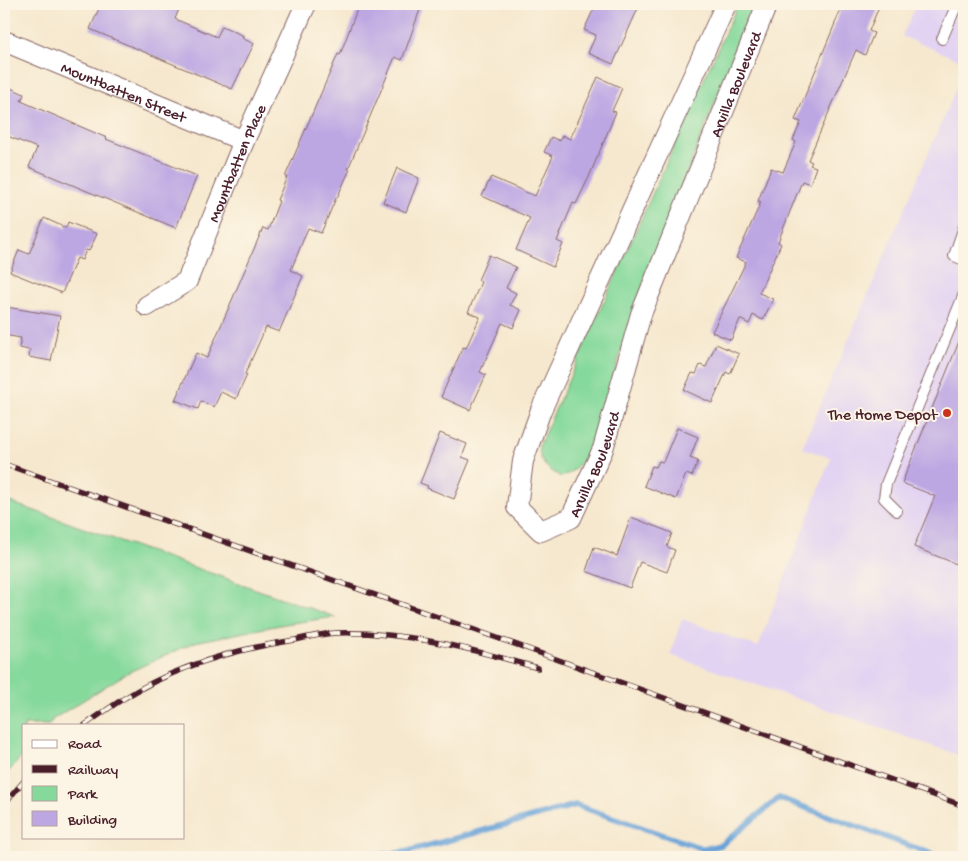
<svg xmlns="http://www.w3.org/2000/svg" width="968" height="861" viewBox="0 0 968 861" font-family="'Gochi Hand',sans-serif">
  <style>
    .built { fill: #e3d3f2 }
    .green { fill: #85d99b; stroke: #687c63 }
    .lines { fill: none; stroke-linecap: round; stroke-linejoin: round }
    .stream { stroke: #67a2d8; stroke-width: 6 }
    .building { fill: #bda7e3 }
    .lane-casing { stroke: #866564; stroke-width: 12 }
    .street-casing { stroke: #866564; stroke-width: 22 }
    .lane { stroke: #fff; stroke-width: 10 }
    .street { stroke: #fff; stroke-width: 20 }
    .rail-casing { stroke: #4a1f2b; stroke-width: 5.5 }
    .rail { stroke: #fcf5e5; stroke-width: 4; stroke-dasharray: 11; stroke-linecap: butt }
    .poi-dot { fill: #c8321e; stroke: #fcf5e5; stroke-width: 2 }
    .labels { text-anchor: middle; stroke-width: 4; stroke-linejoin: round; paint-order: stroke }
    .street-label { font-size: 16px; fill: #4a1f2b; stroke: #fcf5e5 }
    .poi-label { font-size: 16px; fill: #4a1f2b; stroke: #fcf5e5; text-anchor: end }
  </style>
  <rect width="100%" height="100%" fill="#fcf5e5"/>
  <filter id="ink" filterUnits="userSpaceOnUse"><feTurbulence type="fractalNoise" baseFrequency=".02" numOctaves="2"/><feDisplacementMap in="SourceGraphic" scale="10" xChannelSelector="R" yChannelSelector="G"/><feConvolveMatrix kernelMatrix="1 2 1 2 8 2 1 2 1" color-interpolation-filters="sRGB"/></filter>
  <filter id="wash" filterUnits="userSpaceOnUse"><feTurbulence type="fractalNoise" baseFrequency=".0096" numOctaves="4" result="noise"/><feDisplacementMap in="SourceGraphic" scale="20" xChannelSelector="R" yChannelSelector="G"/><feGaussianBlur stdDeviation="1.12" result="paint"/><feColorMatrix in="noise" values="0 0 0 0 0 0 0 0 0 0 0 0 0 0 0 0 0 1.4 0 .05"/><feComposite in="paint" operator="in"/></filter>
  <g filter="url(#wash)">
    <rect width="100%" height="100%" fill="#f6e8ce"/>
    <g class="built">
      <path d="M917 4H964V62L902 36Z"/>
      <path d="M964 70V757L670 655 682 619 758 647 831 458 802 448Z"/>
    </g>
    <g class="green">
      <path d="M738 4H754L646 276 587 456 571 472 561 477C546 467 540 465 539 446Z"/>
      <path d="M4 500 335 617 285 624 195 642 127 673 53 719 49 725H24V754L4 777Z"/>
    </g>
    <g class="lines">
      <g class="stream">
        <path d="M704 849 721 845 779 798 940 857"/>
        <path d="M361 857 406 852 576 805 704 849"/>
        <path d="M701 857 704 849"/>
      </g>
    </g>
    <g id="blocks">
      <g class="building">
        <path d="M101 4H181L175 19 217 37 222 26 244 36 242 38 254 44 232 89 90 29Z"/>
        <path d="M359 4H422L402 60 395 57 348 169H350L337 198H336L321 233 308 228 291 270 303 276 279 332 266 327 245 374 247 375 236 399 221 392 214 407 201 401 198 409 175 400 196 353 207 358 263 228 268 230 279 201 277 200 287 177H285L338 54 340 55Z"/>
        <path d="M596 4H640L613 64 588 53 596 35 584 30Z"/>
        <path d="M843 4H880L869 31 874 33 865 55 856 50 808 160 812 162 810 165 816 167 810 184 802 181 778 242 781 244 759 293 773 299 763 320 753 315 749 324 740 319 731 340 712 332 746 262 736 258 761 202 758 201 771 168 783 172 796 142 793 140 801 122 795 120Z"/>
        <path d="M598 77 622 88 612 111 616 112 589 177 576 204 573 203 557 241 563 244 553 267 516 250 530 218 482 196 491 177 535 196 553 156 544 152 551 137 560 141 562 135 570 139Z"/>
        <path d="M4 85 24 94 21 101 107 138 106 139 197 176 176 228 29 167 37 148 5 135 4 138Z"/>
        <path d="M397 168 419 178 406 212 383 202Z"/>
        <path d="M44 218 66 228 68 222 97 234 89 251 86 250 82 260 77 258 62 293 10 272 19 250 29 254Z"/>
        <path d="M489 255 516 267 506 288 516 293 510 305 521 310 513 328 502 323 480 372 486 375 470 410 441 397 463 347 466 348 480 317 468 312 481 282 478 280Z"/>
        <path d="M6 307 60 316 51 361 29 357 30 350 19 348 21 338 4 335Z"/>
        <path d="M964 329V567L914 547 935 496 902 483Z"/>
        <path d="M716 344 739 354 730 374 726 372 712 403 684 390 692 373 696 374 700 365 706 367Z"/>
        <path d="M677 428 698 437 690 458 698 461 692 476 686 474 676 499 644 486 652 466 656 467 659 461 663 462Z"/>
        <path d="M440 433 467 444 462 457 470 460 454 499 427 488 428 486 420 483Z"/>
        <path d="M631 517 672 533 667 547 675 550 667 572 640 562 630 588 586 571 594 547 617 556Z"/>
      </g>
    </g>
  </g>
  <g filter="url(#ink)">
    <use href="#blocks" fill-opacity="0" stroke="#866564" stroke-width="1"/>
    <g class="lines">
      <g class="lane-casing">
        <g id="lane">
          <path d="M942 39 957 4"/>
          <path d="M964 227 954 256 964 260"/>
          <path d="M897 511 884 498 886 484 964 294"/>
        </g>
      </g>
      <g class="street-casing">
        <g id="street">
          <path id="s1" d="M726 4 541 410 523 461 517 507 541 531 571 518 603 449 641 314 767 4"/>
          <path id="s2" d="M4 41 244 141"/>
          <path id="s3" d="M147 306 187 281 244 141 306 4"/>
        </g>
      </g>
      <use href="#lane" class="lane"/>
      <use href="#street" class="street"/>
      <g class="rail-casing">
        <g id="rail">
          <path d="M4 464 520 646 964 806"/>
          <path d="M85 725C98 716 110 707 123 699 174 667 235 649 295 640 308 637 322 634 336 633 405 631 472 649 538 668"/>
          <path d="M4 804 24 781"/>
        </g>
      </g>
      <use href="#rail" class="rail"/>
    </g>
  </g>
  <circle class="poi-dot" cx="947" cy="413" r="5"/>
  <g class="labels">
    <g class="street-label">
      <text dy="6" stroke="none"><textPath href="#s1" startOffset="1078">Arvilla Boulevard</textPath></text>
      <text dy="6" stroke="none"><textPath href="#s2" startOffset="130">Mountbatten Street</textPath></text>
      <text dy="6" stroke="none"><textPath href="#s3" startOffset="175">Mountbatten Place</textPath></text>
      <text dy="6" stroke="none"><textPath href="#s1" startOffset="672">Arvilla Boulevard</textPath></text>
    </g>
    <g class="poi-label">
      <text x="937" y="419">The Home Depot</text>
    </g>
  </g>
  <rect width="968" height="861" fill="none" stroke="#fcf5e5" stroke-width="20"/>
  <rect x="22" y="724" width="162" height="115" fill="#fcf5e5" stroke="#b59f9b"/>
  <rect x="32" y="740" width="25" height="8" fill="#ffffff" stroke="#b59f9b"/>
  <text x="68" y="748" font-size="15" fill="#4a1f2b">Road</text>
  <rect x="32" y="765" width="25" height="8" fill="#4a1f2b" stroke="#b59f9b"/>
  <text x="68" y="774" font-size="15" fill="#4a1f2b">Railway</text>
  <rect x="32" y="786" width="25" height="15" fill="#85d99b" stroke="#b59f9b"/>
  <text x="68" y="798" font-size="15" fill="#4a1f2b">Park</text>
  <rect x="32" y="811" width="25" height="15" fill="#bda7e3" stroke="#b59f9b"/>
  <text x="68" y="824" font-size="15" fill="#4a1f2b">Building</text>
</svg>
